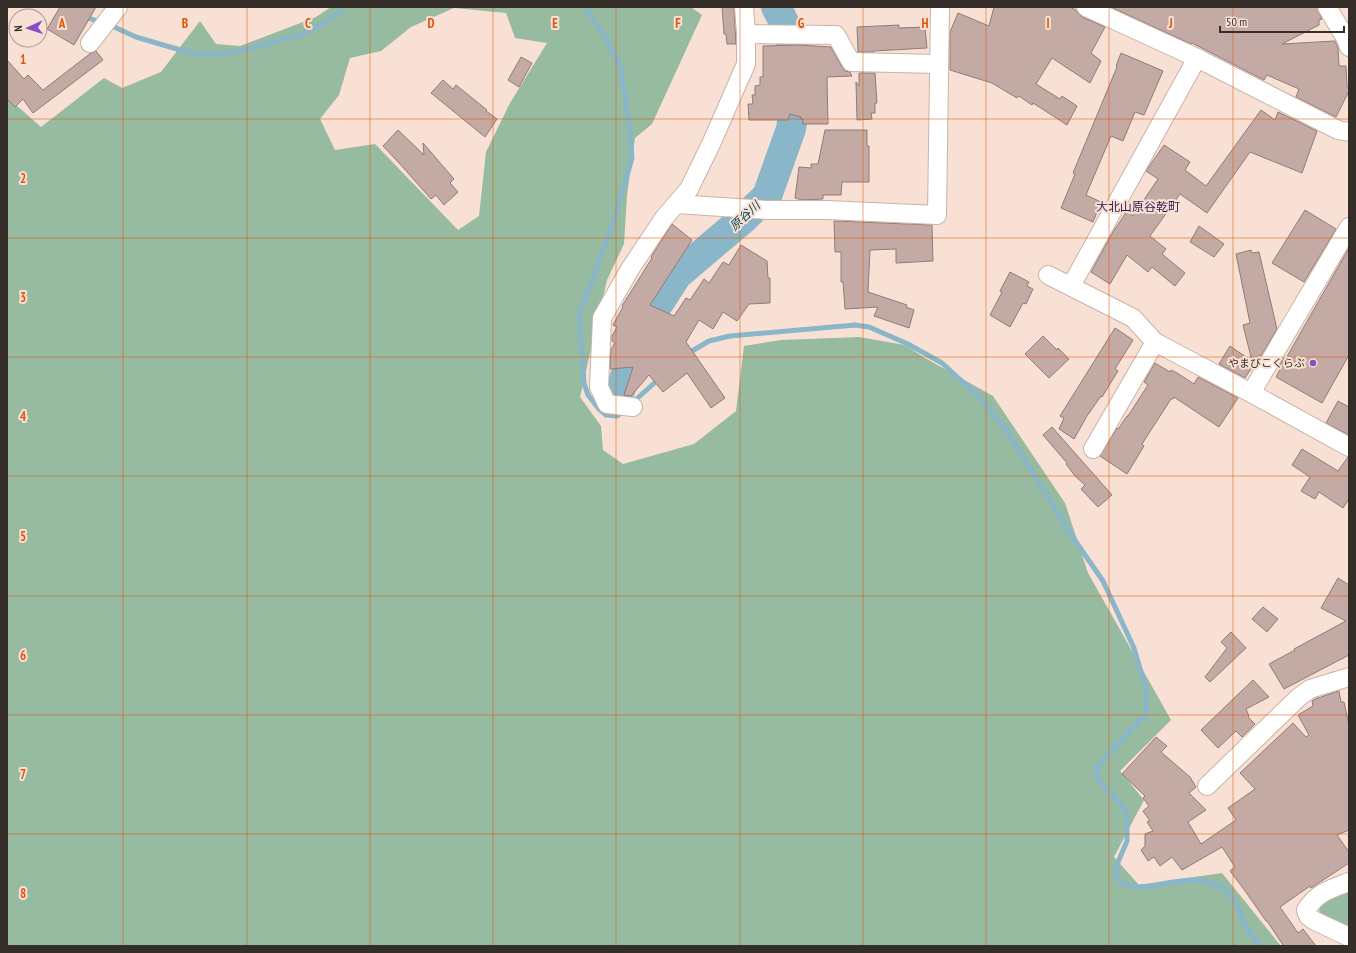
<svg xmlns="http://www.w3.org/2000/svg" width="1356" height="953" viewBox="0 0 1356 953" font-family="'PT Sans Narrow','Noto Sans JP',sans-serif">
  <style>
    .forest { fill: #96bba0; fill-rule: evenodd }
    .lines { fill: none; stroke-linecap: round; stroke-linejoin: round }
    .stream { stroke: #89b6c8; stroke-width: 5 }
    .river { stroke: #89b6c8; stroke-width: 30 }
    .building { fill: #c3aaa4; stroke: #927b76 }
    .minor-casing { stroke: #c9b3a7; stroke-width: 20 }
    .minor { stroke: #fff; stroke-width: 18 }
    .grid { fill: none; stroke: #df570d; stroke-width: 1; stroke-opacity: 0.55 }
    .poi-dot { fill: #874ec4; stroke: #f8e1d4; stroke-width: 1.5 }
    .labels { text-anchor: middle; stroke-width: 4; stroke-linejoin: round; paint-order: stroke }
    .poi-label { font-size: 11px; fill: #352d28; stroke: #f8e1d4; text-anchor: end }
    .neighbourhood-label { font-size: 12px; fill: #351952; stroke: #f8e1d4 }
    .water-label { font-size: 12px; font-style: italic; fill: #05465a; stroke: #f8e1d4 }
    .grid-label { font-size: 13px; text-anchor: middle; font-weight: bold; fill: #df570d; stroke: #f8e1d4; stroke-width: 4; stroke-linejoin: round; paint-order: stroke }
  </style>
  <rect width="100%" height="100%" fill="#f8e1d4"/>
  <g class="forest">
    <path d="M331 7H691L702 15 652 124 635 138 627 195 624 244 607 280 580 397 601 426 603 450 623 464 694 444 736 411 744 346 781 340 859 337 905 345 925 358 993 396 1065 503 1088 573 1171 720 1120 771 1144 800 1114 857 1139 885 1222 873 1281 946H7V97L41 127 104 78 122 88 161 72 200 21 216 44 240 46 316 17ZM454 8 506 13 515 38 547 43 510 103 486 152 479 216 458 230 375 144 335 150 320 119 339 95 350 58 381 51 411 27Z"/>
    <path d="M1349 889V928L1319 912 1320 905Z"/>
  </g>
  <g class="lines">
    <g class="stream">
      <path d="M586 9 605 37 620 66 628 115 632 158 617 211 594 276 579 313 584 383 588 395 599 409 606 415 617 416 624 410"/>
      <path d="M83 16 97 21"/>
      <path d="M112 26 136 37 194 54H221L248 49 303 34 324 23 338 13 344 7"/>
      <path d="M687 354 709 341 730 336 855 325 869 327 908 344 942 363 978 396 1005 428 1072 536 1103 581 1134 648 1141 672 1146 689V710L1145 715 1097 766V779L1124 808 1127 816V841L1118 862 1116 874 1119 881C1148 901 1193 860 1230 894 1238 902 1241 920 1248 930 1251 935 1257 941 1261 946"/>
      <path d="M632 403 660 378"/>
    </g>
    <path class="river" d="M618 396 631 360 646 323 677 275 743 219 767 196 791 129 794 109 792 45 785 24 776 7"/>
  </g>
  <g class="building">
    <path d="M60 7H96L74 45 47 29Z"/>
    <path d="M722 7H734L736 44H727L726 34H724Z"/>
    <path d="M994 7H1070L1076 10 1078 13 1082 17 1105 27 1091 53 1101 61 1090 83 1052 58 1036 84 1060 99 1062 96 1077 106 1067 125 1033 103 1032 105 1019 96 1017 98 992 83 950 70V32L958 13 989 26Z"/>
    <path d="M1111 7H1317L1322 19 1319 20V25L1282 44 1335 41 1338 48 1339 66H1346L1347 86 1349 87V91L1336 117 1296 97 1299 89 1267 75 1264 80 1192 43 1191 44Z"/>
    <path d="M899 25V28L925 27 927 48 874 51V52H858L857 27Z"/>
    <path d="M799 45 831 47 842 67 845 71 850 72 852 76 827 77 828 124H803V119H800L801 117 790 114 788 120H749L748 104H753L752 95H755V86L760 85V77H763V46Z"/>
    <path d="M96 51 103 60 33 113 23 99 15 107 7 99V60L24 79 28 75 43 90 91 53Z"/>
    <path d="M1121 53 1163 71 1144 115 1135 112 1123 141 1111 136 1086 195 1101 202 1093 222 1061 208 1075 174 1073 173 1117 67 1116 66Z"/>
    <path d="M521 57 532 63 519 87 508 80Z"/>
    <path d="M859 73H875L877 103H875V113H871L872 119 857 120 856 82 859 86Z"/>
    <path d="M443 80 453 89 456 85 487 110 486 111 497 119 485 137 431 93Z"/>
    <path d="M1261 110 1275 120 1278 112 1317 131 1302 173 1250 152 1207 213 1180 194 1150 236 1166 249 1162 254 1185 273 1175 286 1152 267 1148 272 1127 255 1110 284 1091 272 1113 232 1127 211 1133 216 1158 179 1146 171 1164 145 1190 162 1185 170 1206 186Z"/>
    <path d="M398 130 424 155 423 143 454 179 450 183 458 192 444 205 436 195 431 199 400 164 383 146Z"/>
    <path d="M825 130H867V146H869V182H842L841 195H823V199L802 200 795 198 799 167 811 168V164H818Z"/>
    <path d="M1305 210 1336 229 1304 282 1272 263Z"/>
    <path d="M834 221 932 225 933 261 896 263V249L870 250 868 292 907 305 906 307 914 310 909 328 874 316 878 307 845 309 843 282H841V252H835Z"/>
    <path d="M672 224 692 240 650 305 674 316 686 298 690 300 704 279 709 283 723 262 729 265 741 245 767 261 768 278H770V303L749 304 737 321 723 312 713 329 699 320 686 342 725 398 711 408 687 373 663 392 649 375 631 396 624 395 633 367 610 369 611 349 615 343 612 341V336L617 327 613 325 623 307 622 306 652 258 651 257Z"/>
    <path d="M1199 226 1224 244 1214 257 1190 242Z"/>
    <path d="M1349 248V355L1322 403 1276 377 1281 367 1279 366 1284 358 1285 360Z"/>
    <path d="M1251 250 1252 253 1259 252 1277 329 1261 356 1260 355 1245 378 1219 364 1230 346 1252 361 1243 325 1250 323 1236 254Z"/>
    <path d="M1010 272 1029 282 1027 286 1033 289 1026 304 1023 303 1010 327 990 315 1002 292 1000 291Z"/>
    <path d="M1115 328 1133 340 1115 369 1118 371 1102 397 1101 396 1087 416 1074 439 1059 429 1064 418 1060 416Z"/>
    <path d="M1043 336 1057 350 1058 348 1069 359 1049 378 1025 354Z"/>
    <path d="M1155 363 1170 372 1171 370 1177 373 1194 384 1198 377 1238 398 1219 427 1174 397 1173 399H1171L1142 444 1144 446 1127 474 1100 456 1117 428 1118 429 1127 416H1128L1148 385 1144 382Z"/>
    <path d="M1338 401 1349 407V435L1326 423Z"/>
    <path d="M1052 427 1112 495 1098 507 1081 489 1085 485 1075 476 1066 464 1067 463 1043 435Z"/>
    <path d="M1302 449 1338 471 1348 457H1349V499L1343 508 1319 492 1315 499 1301 491 1310 477 1292 465Z"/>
    <path d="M1338 578 1349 585V655L1284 689 1269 664 1295 650 1294 649 1346 621 1321 608Z"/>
    <path d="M1263 607 1278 619 1267 632 1252 619Z"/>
    <path d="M1231 632 1246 648 1210 682 1205 677 1227 648 1221 642Z"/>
    <path d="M1253 680 1269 697 1246 709 1249 716 1248 717 1255 724 1242 737 1236 731 1218 748 1201 730Z"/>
    <path d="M1339 691 1341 702H1344L1349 725V830L1337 835 1349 852V863L1311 888 1310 886 1280 907 1298 933 1303 929 1316 946H1281L1283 945 1267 921H1266L1243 888 1230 871 1235 867 1222 847 1182 870 1172 857 1160 866 1154 857 1148 861 1141 850 1145 846V834L1153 831 1147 822 1150 821 1143 811 1149 806 1143 798 1145 796 1122 774 1156 737 1167 746 1161 752 1190 777 1196 787 1189 793 1206 810 1188 822 1201 844 1236 820 1228 808 1255 789 1240 773 1293 723 1306 737 1309 735 1298 715 1313 706 1312 701 1315 699Z"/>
  </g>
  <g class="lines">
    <g class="minor-casing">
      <g id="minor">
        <path d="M1086 7 1197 58 1338 130 1349 132"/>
        <path d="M1327 7 1345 37 1349 47"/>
        <path d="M746 34 836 35 851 62 938 64"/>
        <path d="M90 43 118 7"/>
        <path d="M676 204 767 210H827L937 215 940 7"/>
        <path d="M1048 275 1133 318 1155 342 1251 393 1349 447"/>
        <path d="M1071 286 1197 58"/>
        <path d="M1251 393 1349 227"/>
        <path d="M633 407 607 404 599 387 602 318 630 269 664 218 689 189 711 144 746 64V34L744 7"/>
        <path d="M1093 449 1155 342"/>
        <path d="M1207 786 1299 697 1310 689 1349 677"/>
        <path d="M1349 882C1331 889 1317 892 1306 910L1308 916 1313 920 1349 937"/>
      </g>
    </g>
    <use href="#minor" class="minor"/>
  </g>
  <path class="grid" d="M123 7V946M247 7V946M370 7V946M493 7V946M616 7V946M740 7V946M863 7V946M986 7V946M1109 7V946M1233 7V946M7 119H1349M7 238H1349M7 357H1349M7 476H1349M7 596H1349M7 715H1349M7 834H1349"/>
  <circle class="poi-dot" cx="1313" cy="363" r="4"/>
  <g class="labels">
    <g class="poi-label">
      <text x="1305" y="367">やまびこくらぶ</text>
    </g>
    <g class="neighbourhood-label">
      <text x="1138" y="211">大北山原谷乾町</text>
    </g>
    <g class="water-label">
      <text transform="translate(745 216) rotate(-43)" y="4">原谷川</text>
    </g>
  </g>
  <g class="grid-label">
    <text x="62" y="28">A</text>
    <text x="185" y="28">B</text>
    <text x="308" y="28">C</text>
    <text x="431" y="28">D</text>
    <text x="555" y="28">E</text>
    <text x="678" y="28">F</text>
    <text x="801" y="28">G</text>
    <text x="925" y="28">H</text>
    <text x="1048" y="28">I</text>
    <text x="1171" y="28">J</text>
    <text x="23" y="64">1</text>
    <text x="23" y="183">2</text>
    <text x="23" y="302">3</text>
    <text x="23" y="421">4</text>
    <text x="23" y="541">5</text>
    <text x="23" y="660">6</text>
    <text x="23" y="779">7</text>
    <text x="23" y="898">8</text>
  </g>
  <rect width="1356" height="953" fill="none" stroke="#352d28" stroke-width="16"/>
  <g transform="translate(28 28) rotate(267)"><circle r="19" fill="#f8e1d4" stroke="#aa998f"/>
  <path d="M0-3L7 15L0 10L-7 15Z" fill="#874ec4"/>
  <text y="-6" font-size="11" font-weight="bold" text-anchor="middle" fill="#352d28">N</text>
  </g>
  <path d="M1220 26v6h124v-6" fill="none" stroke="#352d28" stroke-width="2"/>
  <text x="1226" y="26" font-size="12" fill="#352d28" stroke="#f8e1d4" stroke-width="3" paint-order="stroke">50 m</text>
</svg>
